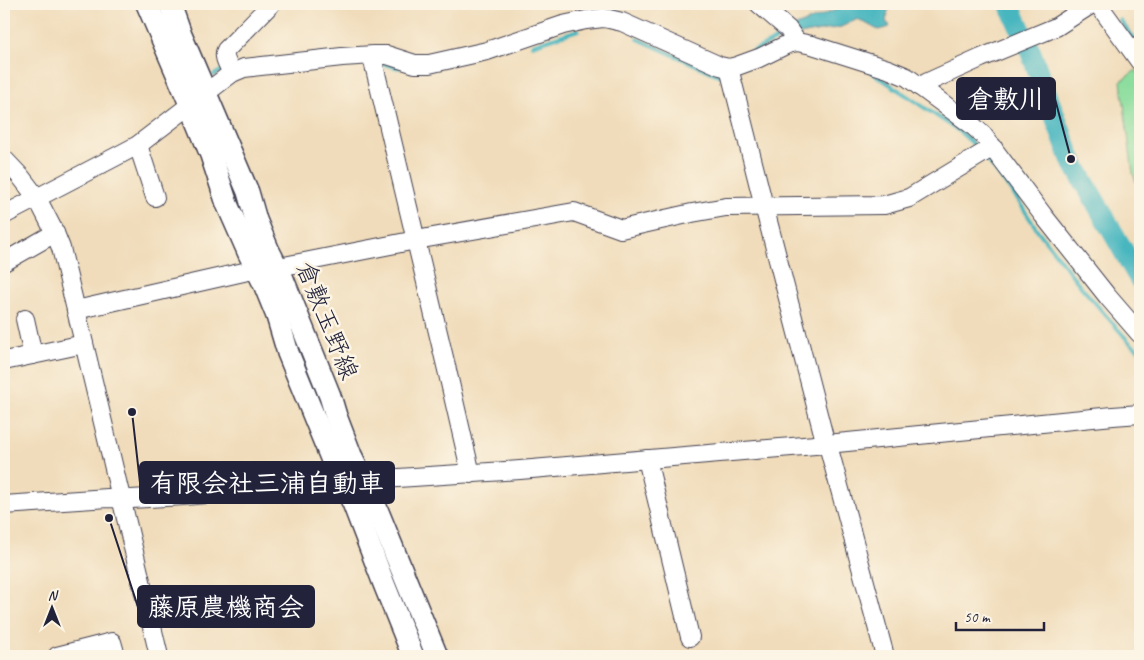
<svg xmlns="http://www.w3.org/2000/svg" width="1144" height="660" viewBox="0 0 1144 660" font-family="Caveat,'Klee One',sans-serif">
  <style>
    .green { fill: #8dde9e; stroke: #58806c }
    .water { fill: #47b6bf; stroke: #346c7d }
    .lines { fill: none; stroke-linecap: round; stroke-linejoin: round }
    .stream { stroke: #47b6bf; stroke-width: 4 }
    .river { stroke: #47b6bf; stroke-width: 21 }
    .minor-casing { stroke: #413e4e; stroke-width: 20 }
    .major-casing { stroke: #413e4e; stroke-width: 24 }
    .minor { stroke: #fff; stroke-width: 18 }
    .major { stroke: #fff; stroke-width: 21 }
    .labels { text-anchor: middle; stroke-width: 5; stroke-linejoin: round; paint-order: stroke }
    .street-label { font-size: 25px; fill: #22223b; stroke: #fcf5e5 }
    .leader { fill: none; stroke: #22223b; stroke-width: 2 }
    .callout-dot { fill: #22223b; stroke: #fcf5e5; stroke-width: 2 }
    .callout { fill: #22223b; stroke: #22223b; stroke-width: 2 }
    .callout-label { font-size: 26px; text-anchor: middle; font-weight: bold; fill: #fff }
  </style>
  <rect width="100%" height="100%" fill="#fcf5e5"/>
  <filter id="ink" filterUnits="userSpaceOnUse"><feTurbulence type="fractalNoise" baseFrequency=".02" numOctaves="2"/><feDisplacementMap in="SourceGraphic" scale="10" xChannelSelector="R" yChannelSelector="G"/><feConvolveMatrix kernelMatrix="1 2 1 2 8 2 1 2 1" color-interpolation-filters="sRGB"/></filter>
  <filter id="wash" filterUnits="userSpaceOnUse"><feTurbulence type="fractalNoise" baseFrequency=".0096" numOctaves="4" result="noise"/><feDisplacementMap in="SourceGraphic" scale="20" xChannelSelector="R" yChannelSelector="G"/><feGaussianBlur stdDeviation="1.12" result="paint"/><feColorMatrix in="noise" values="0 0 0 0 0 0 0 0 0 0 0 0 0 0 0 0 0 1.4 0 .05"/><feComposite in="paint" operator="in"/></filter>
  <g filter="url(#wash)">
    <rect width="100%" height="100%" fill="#f0dcba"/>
    <path class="green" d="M1136 70 1140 77V193L1133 174 1121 81Z"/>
    <path class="water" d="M846 4H891L887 14 888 17H886L887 24H889L890 27 878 30 858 19 841 27 800 35 791 28 833 11Z"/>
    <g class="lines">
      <g class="stream">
        <path d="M610 11 619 12 625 15"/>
        <path d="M1120 20 1140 47"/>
        <path d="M638 39 720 76H725"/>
        <path d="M532 45 578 30"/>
        <path d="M749 53 785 35"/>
        <path d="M379 63 399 68"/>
        <path d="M870 71 959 131 980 150"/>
        <path d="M214 75 224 69"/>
        <path d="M986 158 1017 199 1038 231 1082 288 1130 343 1140 351"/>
      </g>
      <path class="river" d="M1009 4 1030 50 1071 159 1140 280"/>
    </g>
  </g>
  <g filter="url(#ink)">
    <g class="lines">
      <g class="minor-casing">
        <g id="minor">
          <path d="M759 4 788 29 797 42"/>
          <path d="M1098 4 1140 62"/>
          <path d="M374 55V65L447 370 471 474"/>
          <path d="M729 68 764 206 824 437 829 449 885 656"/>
          <path d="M232 73C229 66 222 57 226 50L271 4"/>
          <path d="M920 87 928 82 981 58 1056 27 1092 4"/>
          <path d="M138 145 155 197"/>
          <path d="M4 159 21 177 37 198 55 233 61 248 76 310 159 656"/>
          <path d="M4 215 119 155 138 145 232 73 244 68 342 57 374 55H387L415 64H429L487 51 563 25 586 20 603 18 609 19 622 22 720 66 729 68 737 66 759 58 788 44 797 42 812 45 888 69 907 77 972 125 983 135 1043 215 1108 297 1140 334"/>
          <path d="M4 262 55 233"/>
          <path d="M76 310 248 271 284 266 416 240 574 212 621 229 692 213 726 207 884 205 909 198 993 147"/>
          <path d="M25 319 33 355"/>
          <path d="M4 361 84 344"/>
          <path d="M647 459 690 637"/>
          <path d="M4 505 108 498 131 499 183 496 297 487 307 484 520 470 827 444 1113 416 1140 414"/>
          <path d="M57 656 112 642 116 656"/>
        </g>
      </g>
      <g class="major-casing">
        <g id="major">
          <path d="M147 4 190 104 211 155 227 204 249 254 264 284 277 316 288 353 333 463 353 503 384 584 413 656"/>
          <path d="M170 4 181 35 248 192 256 220 268 249 283 279 330 396 336 416 351 455 374 502 437 656"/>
        </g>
      </g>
      <use href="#minor" class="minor"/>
      <use href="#major" class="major"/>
    </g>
  </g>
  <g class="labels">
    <g class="street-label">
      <text transform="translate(328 320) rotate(68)" y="9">倉敷玉野線</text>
    </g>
  </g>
  <path class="leader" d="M1071 159L1055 99M132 412L140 483M109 518L138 607"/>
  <g class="callout-dot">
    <circle cx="1071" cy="159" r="5"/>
    <circle cx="132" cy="412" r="5"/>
    <circle cx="109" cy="518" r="5"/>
  </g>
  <g class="callout">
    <rect x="957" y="78" width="98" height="41" rx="5"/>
    <rect x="140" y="462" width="254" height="41" rx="5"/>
    <rect x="138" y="586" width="176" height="41" rx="5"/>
  </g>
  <g class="callout-label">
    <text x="1006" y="108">倉敷川</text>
    <text x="267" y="492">有限会社三浦自動車</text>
    <text x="226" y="616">藤原農機商会</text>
  </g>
  <rect width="1144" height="660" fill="none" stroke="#fcf5e5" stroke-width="20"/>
  <g transform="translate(52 608)" stroke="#fcf5e5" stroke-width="4" paint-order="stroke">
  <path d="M0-4L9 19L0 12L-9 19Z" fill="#22223b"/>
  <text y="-8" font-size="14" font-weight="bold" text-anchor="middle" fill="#22223b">N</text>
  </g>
  <path d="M956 622v8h88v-8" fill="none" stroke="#22223b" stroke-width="2.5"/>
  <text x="964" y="622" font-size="15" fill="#22223b" stroke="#fcf5e5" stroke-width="4" paint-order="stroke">50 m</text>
</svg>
